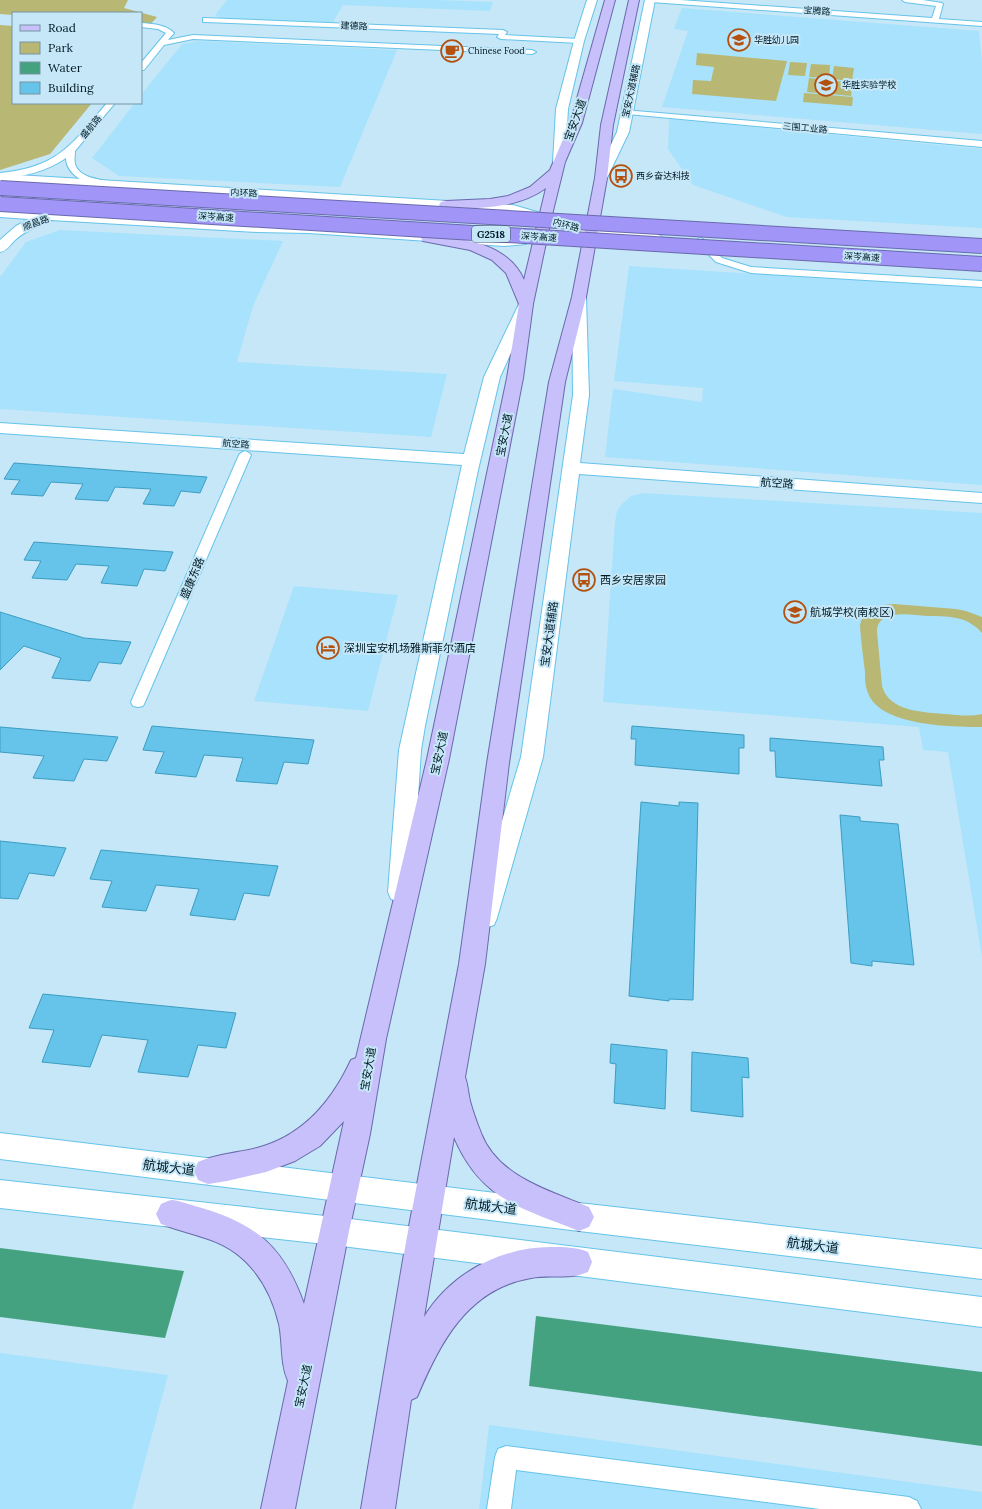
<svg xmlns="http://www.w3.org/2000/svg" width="982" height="1509" viewBox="0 0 982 1509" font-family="Lora,'Noto Sans SC',serif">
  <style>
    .built { fill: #a9e2fc }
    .green { fill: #b8b773 }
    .water { fill: #44a281 }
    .building { fill: #66c3ea; stroke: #3c9dc2 }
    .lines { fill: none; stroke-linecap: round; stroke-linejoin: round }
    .street-casing { stroke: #65c3e9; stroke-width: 2 }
    .secondary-casing { stroke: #65c3e9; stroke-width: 2 }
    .primary-casing { stroke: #696aad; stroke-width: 2 }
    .street { fill: #fff; fill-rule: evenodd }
    .secondary { fill: #fff; fill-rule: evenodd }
    .primary { fill: #c7c0fa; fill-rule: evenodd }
    .highway-bridge-casing { stroke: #696aad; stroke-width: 16; stroke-linecap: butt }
    .highway-bridge { stroke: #a196f7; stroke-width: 14 }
    .labels { text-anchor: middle; stroke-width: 4; stroke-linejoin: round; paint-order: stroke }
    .far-street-label { font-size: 9px; fill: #001924; stroke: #c5e7f7 }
    .far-poi-label { font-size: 9px; fill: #001924; stroke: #c5e7f7; text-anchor: start }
    .shield { fill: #c5e7f7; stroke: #3b5763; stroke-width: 1 }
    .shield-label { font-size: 10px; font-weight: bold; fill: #001924 }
    .street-label { font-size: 11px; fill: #001924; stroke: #c5e7f7 }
    .poi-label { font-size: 11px; fill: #001924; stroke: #c5e7f7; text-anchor: start }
    .near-street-label { font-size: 13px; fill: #001924; stroke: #c5e7f7 }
  </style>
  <rect width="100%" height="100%" fill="#c5e7f7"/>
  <g class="built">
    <path d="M227 0H437L493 2 490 11 343 5 332 24 225 20 215 15Z"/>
    <path d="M682 8 979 31 982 62V134L662 107 688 31 674 29Z"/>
    <path d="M198 41 397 50 340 187 119 176 92 158 135 103H141V95L182 44Z"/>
    <path d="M669 119 982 149V228L787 217 693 185 668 149Z"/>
    <path d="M60 230 283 241 253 306 237 362 447 374 431 437 0 409V277L26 242Z"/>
    <path d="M629 266 982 288V485L605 457 613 389 702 402 703 388 614 381Z"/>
    <path d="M643 493 982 513V957L948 752 923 750 919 727 603 702 615 522 617 511 622 504 631 496Z"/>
    <path d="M294 586 398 595 368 711 254 701Z"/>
    <path d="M0 1353 168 1375 132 1509H0Z"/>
    <path d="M489 1425 982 1492V1509H479Z"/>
  </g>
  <g class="green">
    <path d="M0 0H128L124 8 157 17 148 27H141V13H13V15L0 14Z"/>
    <path d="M0 25 13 26V103H92L50 154 0 170Z"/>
    <path d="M697 53 787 61 776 101 692 94 693 80 711 81 714 67 696 65Z"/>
    <path d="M790 62 807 63 805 76 788 75Z"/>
    <path d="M811 64 830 65 829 78 809 77Z"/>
    <path d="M834 66 854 68 852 81 832 79Z"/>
    <path d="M809 78 829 80 827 94 807 92Z"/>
    <path d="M833 81 853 82 851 96 831 94Z"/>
    <path d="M804 93 853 97 852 106 803 102Z"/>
    <path d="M894 604 956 609 966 611 982 617V633C977 627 971 623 964 620 952 616 939 616 927 616 911 615 877 608 877 632L882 686C889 712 923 712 945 714 958 715 970 717 982 714V727C952 727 880 726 868 693 865 686 865 678 865 672 863 656 861 641 860 626 863 608 879 605 894 604Z"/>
  </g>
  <g class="water">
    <path d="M0 1248 184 1271 165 1338 0 1317Z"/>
    <path d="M536 1316 982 1372V1446L529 1386Z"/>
  </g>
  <g class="building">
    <path d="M14 463 207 477 200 493 181 491 174 506 143 504 151 489 115 487 108 501 75 499 83 484 51 482 43 496 11 494 20 480 4 479Z"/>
    <path d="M34 542 173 552 165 571 144 569 137 586 101 583 109 566 76 564 67 580 32 578 41 561 24 560Z"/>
    <path d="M0 612 84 638 131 642 121 664 99 662 90 681 52 678 61 658 24 646 0 670Z"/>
    <path d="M152 726 314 740 308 764 284 762 277 784 236 781 243 758 204 755 196 777 155 773 164 752 143 750Z"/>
    <path d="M632 726 744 735V748H739V774L635 765 636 739H631Z"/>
    <path d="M0 727 118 737 107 761 84 759 74 781 33 778 44 756 0 752Z"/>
    <path d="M770 738 883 747 884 760H879L882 786 776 777 775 751H770Z"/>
    <path d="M641 802 679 806V802L698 803 693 1000 669 999V1001L629 996Z"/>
    <path d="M840 815 860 817V821L898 824 914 965 872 961V966L851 963Z"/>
    <path d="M0 841 66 848 54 876 29 873 18 899 0 898Z"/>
    <path d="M101 850 278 866 269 896 244 893 235 920 190 915 199 889 156 885 146 911 102 907 112 881 90 879Z"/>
    <path d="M43 994 236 1013 226 1048 198 1045 188 1077 138 1072 148 1040 102 1035 90 1067 42 1062 54 1030 29 1028Z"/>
    <path d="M611 1044 667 1050 665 1109 614 1103 616 1064 610 1063Z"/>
    <path d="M692 1052 748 1058 749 1078 742 1077 743 1117 691 1111Z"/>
  </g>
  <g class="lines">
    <g class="street-casing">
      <g id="street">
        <path d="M648 0H680L932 18 936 6 905 2 902 0H923L942 3 943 4 939 19 982 22V26L651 2Z"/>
        <path d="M203 18 503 30 507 32 505 35 579 39 583 41 579 43 501 39 497 37 499 34 206 22H203Z"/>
        <path d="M141 23C152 24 165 24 174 33L168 40 193 35 532 50 536 52 532 54 193 39 164 45 144 70H141V63L166 33 158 29 141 27Z"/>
        <path d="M107 103H115L75 151C75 155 74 160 75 164 79 178 99 179 111 182L112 184 111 186C95 190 66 177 66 158 46 172 24 176 0 179V173C59 167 71 145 107 103Z"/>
        <path d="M624 110 982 141V147L627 114 623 112Z"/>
        <path d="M590 229 657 234 662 237 657 240 587 234 585 232Z"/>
        <path d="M700 238 703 239 722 258 751 267 982 281V287L751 273 716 262 695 241Z"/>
        <path d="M245 451 249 453 251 455 145 702 143 706 138 707 133 706 131 702 239 455 241 453Z"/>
        <path d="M506 1446 909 1497 917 1501 921 1509H820L516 1470 511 1509H487L495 1457 498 1449Z"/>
      </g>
    </g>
    <g class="secondary-casing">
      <g id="secondary">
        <path d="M587 0H597L584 41 568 109 565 162 563 165H555L553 162 556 109 574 41Z"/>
        <path d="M645 0H655L629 132 607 178 606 181H596L595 178 617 132Z"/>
        <path d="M0 174 513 205 595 229 597 232 595 235 590 236 512 213 0 182Z"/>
        <path d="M0 209 258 224 308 225 428 234 526 238 528 241 526 244 504 246 308 233 258 232 51 220C38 227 27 229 15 240 10 245 7 251 0 252V240L16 226 29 219 0 217Z"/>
        <path d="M579 293 584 294 586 297 589 395 580 463 982 493V503L579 474 543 757 497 918 494 925 485 928 476 925 473 918 521 757 573 395 572 297 574 294Z"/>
        <path d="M526 300 531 301 533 304 500 377 478 470 425 726 421 750 412 892 409 899 400 902 391 899 388 892 399 750 462 465 0 433V423L464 454 484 377 519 304 521 301Z"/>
        <path d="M0 1133 579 1203 982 1249V1279L579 1231 0 1159Z"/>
        <path d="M0 1180 334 1217 982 1297V1327L334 1245 0 1208Z"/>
      </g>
    </g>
    <g class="primary-casing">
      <g id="primary">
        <path d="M605 0H615L582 123 565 162 551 219 533 304 523 378 449 759 386 1039 370 1134 349 1231 295 1509H261L288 1381C280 1363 283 1343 279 1324 270 1286 248 1253 211 1240 194 1234 177 1230 161 1224L156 1214 161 1204C164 1203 169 1200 172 1200 182 1201 193 1206 202 1208 258 1225 284 1248 304 1304L344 1121 320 1146 295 1161 266 1172 227 1181 208 1184 198 1180 194 1171 198 1162C217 1154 237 1153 257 1148 303 1136 332 1101 351 1060L356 1058 427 759 507 378 519 304 506 273 492 260 470 250 423 241 421 238 423 235 428 234C463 239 508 243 524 280L546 188C517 209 480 208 446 209L441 208 439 205 441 202 446 201 490 199 508 196 530 187 550 170 570 123Z"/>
        <path d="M629 0H639L613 125 607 178 586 297 565 382 509 763 485 964 465 1077C468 1085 468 1093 470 1101 473 1112 477 1123 481 1133 498 1177 550 1191 589 1207L594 1217 589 1227 579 1231C521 1208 480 1199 454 1137L424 1317C451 1273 501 1247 551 1247 564 1247 576 1247 588 1252L592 1262 588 1272C569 1280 550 1274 531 1278 467 1289 440 1343 417 1397L411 1400 395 1509H361L406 1242 459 964 487 763 549 382 572 297 595 178 601 125Z"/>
      </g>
    </g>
    <use href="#street" class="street"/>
    <use href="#secondary" class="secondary"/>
    <use href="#primary" class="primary"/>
    <g class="highway-bridge-casing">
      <g id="highway-bridge">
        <path d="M0 188 982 246"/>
        <path d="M0 204 982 264"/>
      </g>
    </g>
    <use href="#highway-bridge" class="highway-bridge"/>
  </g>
  <defs>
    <g id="school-ring" transform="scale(1.15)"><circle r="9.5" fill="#c5e7f7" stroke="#b25110" stroke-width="1.5"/><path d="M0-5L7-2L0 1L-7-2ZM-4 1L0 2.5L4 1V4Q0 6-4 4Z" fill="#b25110"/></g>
    <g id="cafe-ring" transform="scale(1.15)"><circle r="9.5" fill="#c5e7f7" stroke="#b25110" stroke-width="1.5"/><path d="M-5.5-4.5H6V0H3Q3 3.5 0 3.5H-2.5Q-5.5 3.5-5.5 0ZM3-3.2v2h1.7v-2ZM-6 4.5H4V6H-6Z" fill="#b25110"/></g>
    <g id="bus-ring" transform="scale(1.15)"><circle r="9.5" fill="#c5e7f7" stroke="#b25110" stroke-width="1.5"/><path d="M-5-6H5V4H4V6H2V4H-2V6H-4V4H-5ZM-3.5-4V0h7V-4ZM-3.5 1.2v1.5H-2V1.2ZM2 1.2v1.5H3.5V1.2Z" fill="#b25110"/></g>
    <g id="hotel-ring" transform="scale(1.15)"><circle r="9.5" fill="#c5e7f7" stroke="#b25110" stroke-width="1.5"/><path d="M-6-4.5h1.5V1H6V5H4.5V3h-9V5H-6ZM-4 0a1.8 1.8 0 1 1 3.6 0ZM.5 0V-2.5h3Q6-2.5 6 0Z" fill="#b25110"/></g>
  </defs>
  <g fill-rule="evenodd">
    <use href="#school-ring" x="739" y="40"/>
    <use href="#cafe-ring" x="452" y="51"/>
    <use href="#school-ring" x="826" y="85"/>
    <use href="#bus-ring" x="621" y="176"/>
    <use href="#bus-ring" x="584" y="580"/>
    <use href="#school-ring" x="795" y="612"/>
    <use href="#hotel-ring" x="328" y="648"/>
  </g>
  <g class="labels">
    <g class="far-street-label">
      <text transform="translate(817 11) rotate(4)" y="3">宝腾路</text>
      <text transform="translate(354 26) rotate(2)" y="3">建德路</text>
      <text transform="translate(631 91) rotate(-78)" y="3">宝安大道辅路</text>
      <text transform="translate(91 127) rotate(-50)" y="3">盛航路</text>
      <text transform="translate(805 128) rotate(5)" y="3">三围工业路</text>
      <text transform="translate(244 193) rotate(3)" y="3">内环路</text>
      <text transform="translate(216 217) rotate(4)" y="3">深岑高速</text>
      <text transform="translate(36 223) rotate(-20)" y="3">顺昌路</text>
      <text transform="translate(566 225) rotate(16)" y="3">内环路</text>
      <text transform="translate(539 237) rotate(4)" y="3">深岑高速</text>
      <text transform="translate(862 257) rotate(4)" y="3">深岑高速</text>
      <text transform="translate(236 444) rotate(4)" y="3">航空路</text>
    </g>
    <g class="far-poi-label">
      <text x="754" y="43">华胜幼儿园</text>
      <text x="468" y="54">Chinese Food</text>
      <text x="842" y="88">华胜实验学校</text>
      <text x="636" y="179">西乡奋达科技</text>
    </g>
    <rect class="shield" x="472" y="226" width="38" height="16" rx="3"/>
    <g class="shield-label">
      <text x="491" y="238">G2518</text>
    </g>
    <g class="street-label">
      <text transform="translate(575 120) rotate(-70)" y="4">宝安大道</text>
      <text transform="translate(504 435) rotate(-79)" y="4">宝安大道</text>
      <text transform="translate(777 483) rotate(4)" y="4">航空路</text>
      <text transform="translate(192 578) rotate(-67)" y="4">盛康东路</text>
      <text transform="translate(549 634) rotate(-82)" y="4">宝安大道辅路</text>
      <text transform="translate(439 753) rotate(-78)" y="4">宝安大道</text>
      <text transform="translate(368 1069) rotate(-80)" y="4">宝安大道</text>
      <text transform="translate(303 1386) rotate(-78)" y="4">宝安大道</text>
    </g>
    <g class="poi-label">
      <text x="600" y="584">西乡安居家园</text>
      <text x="810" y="616">航城学校(南校区)</text>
      <text x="344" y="652">深圳宝安机场雅斯菲尔酒店</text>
    </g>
    <g class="near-street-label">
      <text transform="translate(169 1167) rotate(7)" y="5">航城大道</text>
      <text transform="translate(491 1206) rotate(7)" y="5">航城大道</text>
      <text transform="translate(813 1245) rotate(7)" y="5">航城大道</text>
    </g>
  </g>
  <rect x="12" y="12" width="130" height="92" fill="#c5e7f7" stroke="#7695a3"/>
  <rect x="20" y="25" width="20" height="6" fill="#c7c0fa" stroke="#7695a3"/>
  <text x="48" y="32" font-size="12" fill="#001924">Road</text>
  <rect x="20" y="42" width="20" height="12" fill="#b8b773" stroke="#7695a3"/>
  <text x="48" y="52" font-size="12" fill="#001924">Park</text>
  <rect x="20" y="62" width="20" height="12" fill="#44a281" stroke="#7695a3"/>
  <text x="48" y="72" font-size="12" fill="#001924">Water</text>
  <rect x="20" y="82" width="20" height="12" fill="#66c3ea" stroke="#7695a3"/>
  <text x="48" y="92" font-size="12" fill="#001924">Building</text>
</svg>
